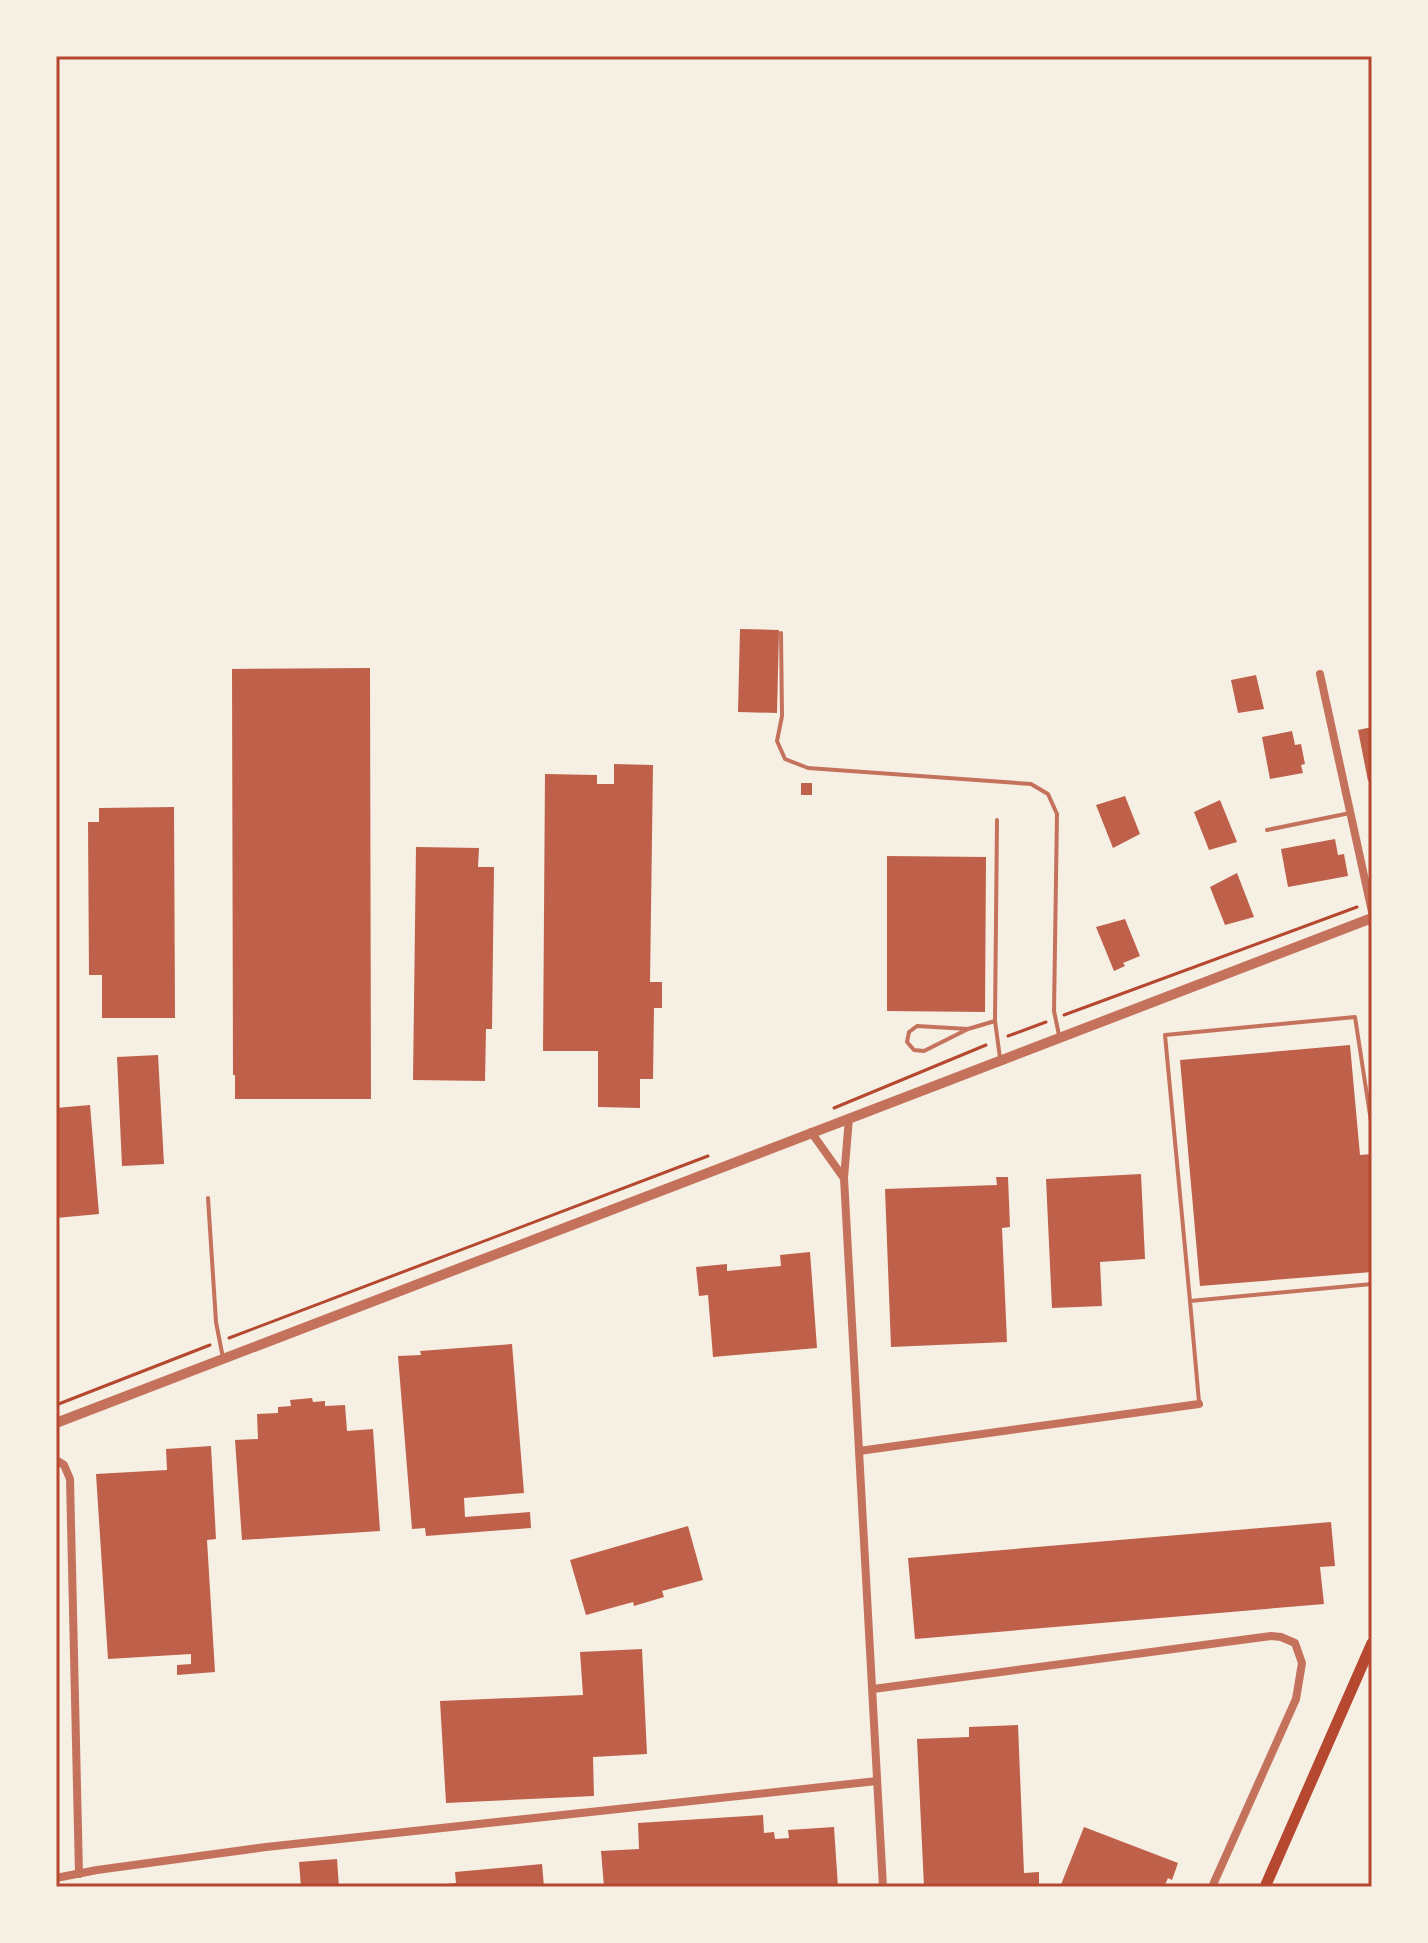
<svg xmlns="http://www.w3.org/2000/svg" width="1428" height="1943" viewBox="0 0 1428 1943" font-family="'IBM Plex Serif',serif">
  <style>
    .building { fill: #bf614a }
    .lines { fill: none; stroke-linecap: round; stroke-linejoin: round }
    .path { stroke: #b5482f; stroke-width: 3 }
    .service { stroke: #c5725c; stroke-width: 4 }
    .minor { stroke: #c5725c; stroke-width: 8 }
    .tertiary { stroke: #c5725c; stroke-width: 10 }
    .secondary { stroke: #b5482f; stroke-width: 11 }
    .neatline { fill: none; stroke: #b5482f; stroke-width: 3 }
  </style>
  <rect width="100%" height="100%" fill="#f6efe4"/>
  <g class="building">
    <path d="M740 629 779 630 777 713 738 712Z"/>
    <path d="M370 668 371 1099H235V1075H233L232 669Z"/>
    <path d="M1256 675 1264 709 1238 713 1231 680Z"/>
    <path d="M1372 727V780L1368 781 1358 730Z"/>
    <path d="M1292 731 1295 745 1301 744 1305 764 1301 765 1303 773 1270 779 1262 737Z"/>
    <path d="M614 764 653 765 650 982H662V1008H654L653 1079H640V1108L598 1107V1051H543L545 774 597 775V784H614Z"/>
    <rect x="801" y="783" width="11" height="12"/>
    <path d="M1125 796 1140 834 1113 848 1096 805Z"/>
    <path d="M1220 800 1237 842 1209 850 1194 812Z"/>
    <path d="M174 807 175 1018H102V975H89L88 822H99V808Z"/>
    <path d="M1335 839 1338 855 1344 854 1348 876 1288 887 1281 849Z"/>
    <path d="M416 847 479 848 478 867H494L492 1029H486L485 1081 413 1080Z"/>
    <path d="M887 856 986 857 985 1012 887 1011Z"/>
    <path d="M1237 873 1254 917 1225 925 1210 887Z"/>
    <path d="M1125 919 1140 956 1123 963 1125 966 1114 971 1096 927Z"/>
    <path d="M1350 1045 1360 1155 1372 1154V1272L1200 1286 1180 1060Z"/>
    <path d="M158 1055 164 1164 122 1166 117 1057Z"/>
    <path d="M90 1105 99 1214 56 1218V1108Z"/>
    <path d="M1141 1174 1145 1259 1100 1262 1102 1306 1052 1308 1046 1179Z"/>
    <path d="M996 1177H1008L1010 1227 1002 1228 1007 1342 891 1347 885 1189 997 1185Z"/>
    <path d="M810 1252 817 1348 713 1357 708 1295 699 1296 696 1267 727 1264V1271L781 1266 780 1255Z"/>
    <path d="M512 1344 524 1493 464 1498 465 1517 530 1512 531 1528 426 1536 425 1528 412 1529 398 1356 421 1355 420 1351Z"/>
    <path d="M312 1398 313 1402 325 1401V1406L345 1405 347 1431 373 1429 380 1531 242 1540 235 1440 258 1439 257 1414 278 1413V1407L291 1406 290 1400Z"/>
    <path d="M211 1446 216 1539 207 1540 215 1672 177 1675V1665L191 1664V1654L108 1659 96 1474 167 1470 166 1449Z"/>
    <path d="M1331 1522 1335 1566 1320 1567 1324 1604 915 1639 908 1558Z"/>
    <path d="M688 1526 703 1580 662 1591 664 1597 634 1606 633 1602 586 1615 570 1560Z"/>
    <path d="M642 1649 647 1754 593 1757 594 1796 446 1803 440 1701 583 1695 580 1652Z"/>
    <path d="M1018 1725 1024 1873 1039 1872V1886L924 1887 917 1739 969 1737V1727Z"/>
    <path d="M763 1815 764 1833 774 1832 775 1839 789 1838 788 1830 834 1827 838 1887H604L601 1851 639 1849 638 1823Z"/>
    <path d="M1084 1827 1178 1863 1172 1880 1168 1878 1164 1887H1060Z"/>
    <path d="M337 1859 339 1887H301L299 1862Z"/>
    <path d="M542 1864 544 1887H435V1885L456 1883 455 1872Z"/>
  </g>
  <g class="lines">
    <g class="path">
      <path d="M1064 1015 1357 907"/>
      <path d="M1008 1036 1046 1022"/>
      <path d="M834 1108 986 1045"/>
      <path d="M229 1338 708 1156"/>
      <path d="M56 1405 210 1345"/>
    </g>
    <g class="service">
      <path d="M781 633 782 716 777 741 785 759 808 768 1031 784 1048 794 1057 814 1054 1011 1059 1035"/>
      <path d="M997 820 995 1021 1000 1058"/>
      <path d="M1267 830 1350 813"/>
      <path d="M968 1029 924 1051 914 1050 907 1042 909 1032 917 1026 968 1029 995 1021"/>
      <path d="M208 1198 216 1322 223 1358"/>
      <path d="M1190 1301 1165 1035 1355 1017 1372 1128"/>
      <path d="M1199 1402 1190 1301 1372 1284"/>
    </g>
    <g class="minor">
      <path d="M1320 674 1372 912"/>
      <path d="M849 1118 844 1178 883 1887"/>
      <path d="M811 1132 843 1177"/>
      <path d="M859 1451 1199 1404"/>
      <path d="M56 1460 64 1465 70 1479 79 1874"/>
      <path d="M873 1689 1271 1636 1281 1637 1295 1643 1302 1663 1296 1699 1212 1887"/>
      <path d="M56 1878 97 1870 266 1847 877 1781"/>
    </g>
    <path class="tertiary" d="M56 1423 1372 918"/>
    <path class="secondary" d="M1265 1887 1372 1643"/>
  </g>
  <rect width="1428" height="1943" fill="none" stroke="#f6efe4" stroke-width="116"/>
  <rect x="58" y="58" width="1312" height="1827" class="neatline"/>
</svg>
